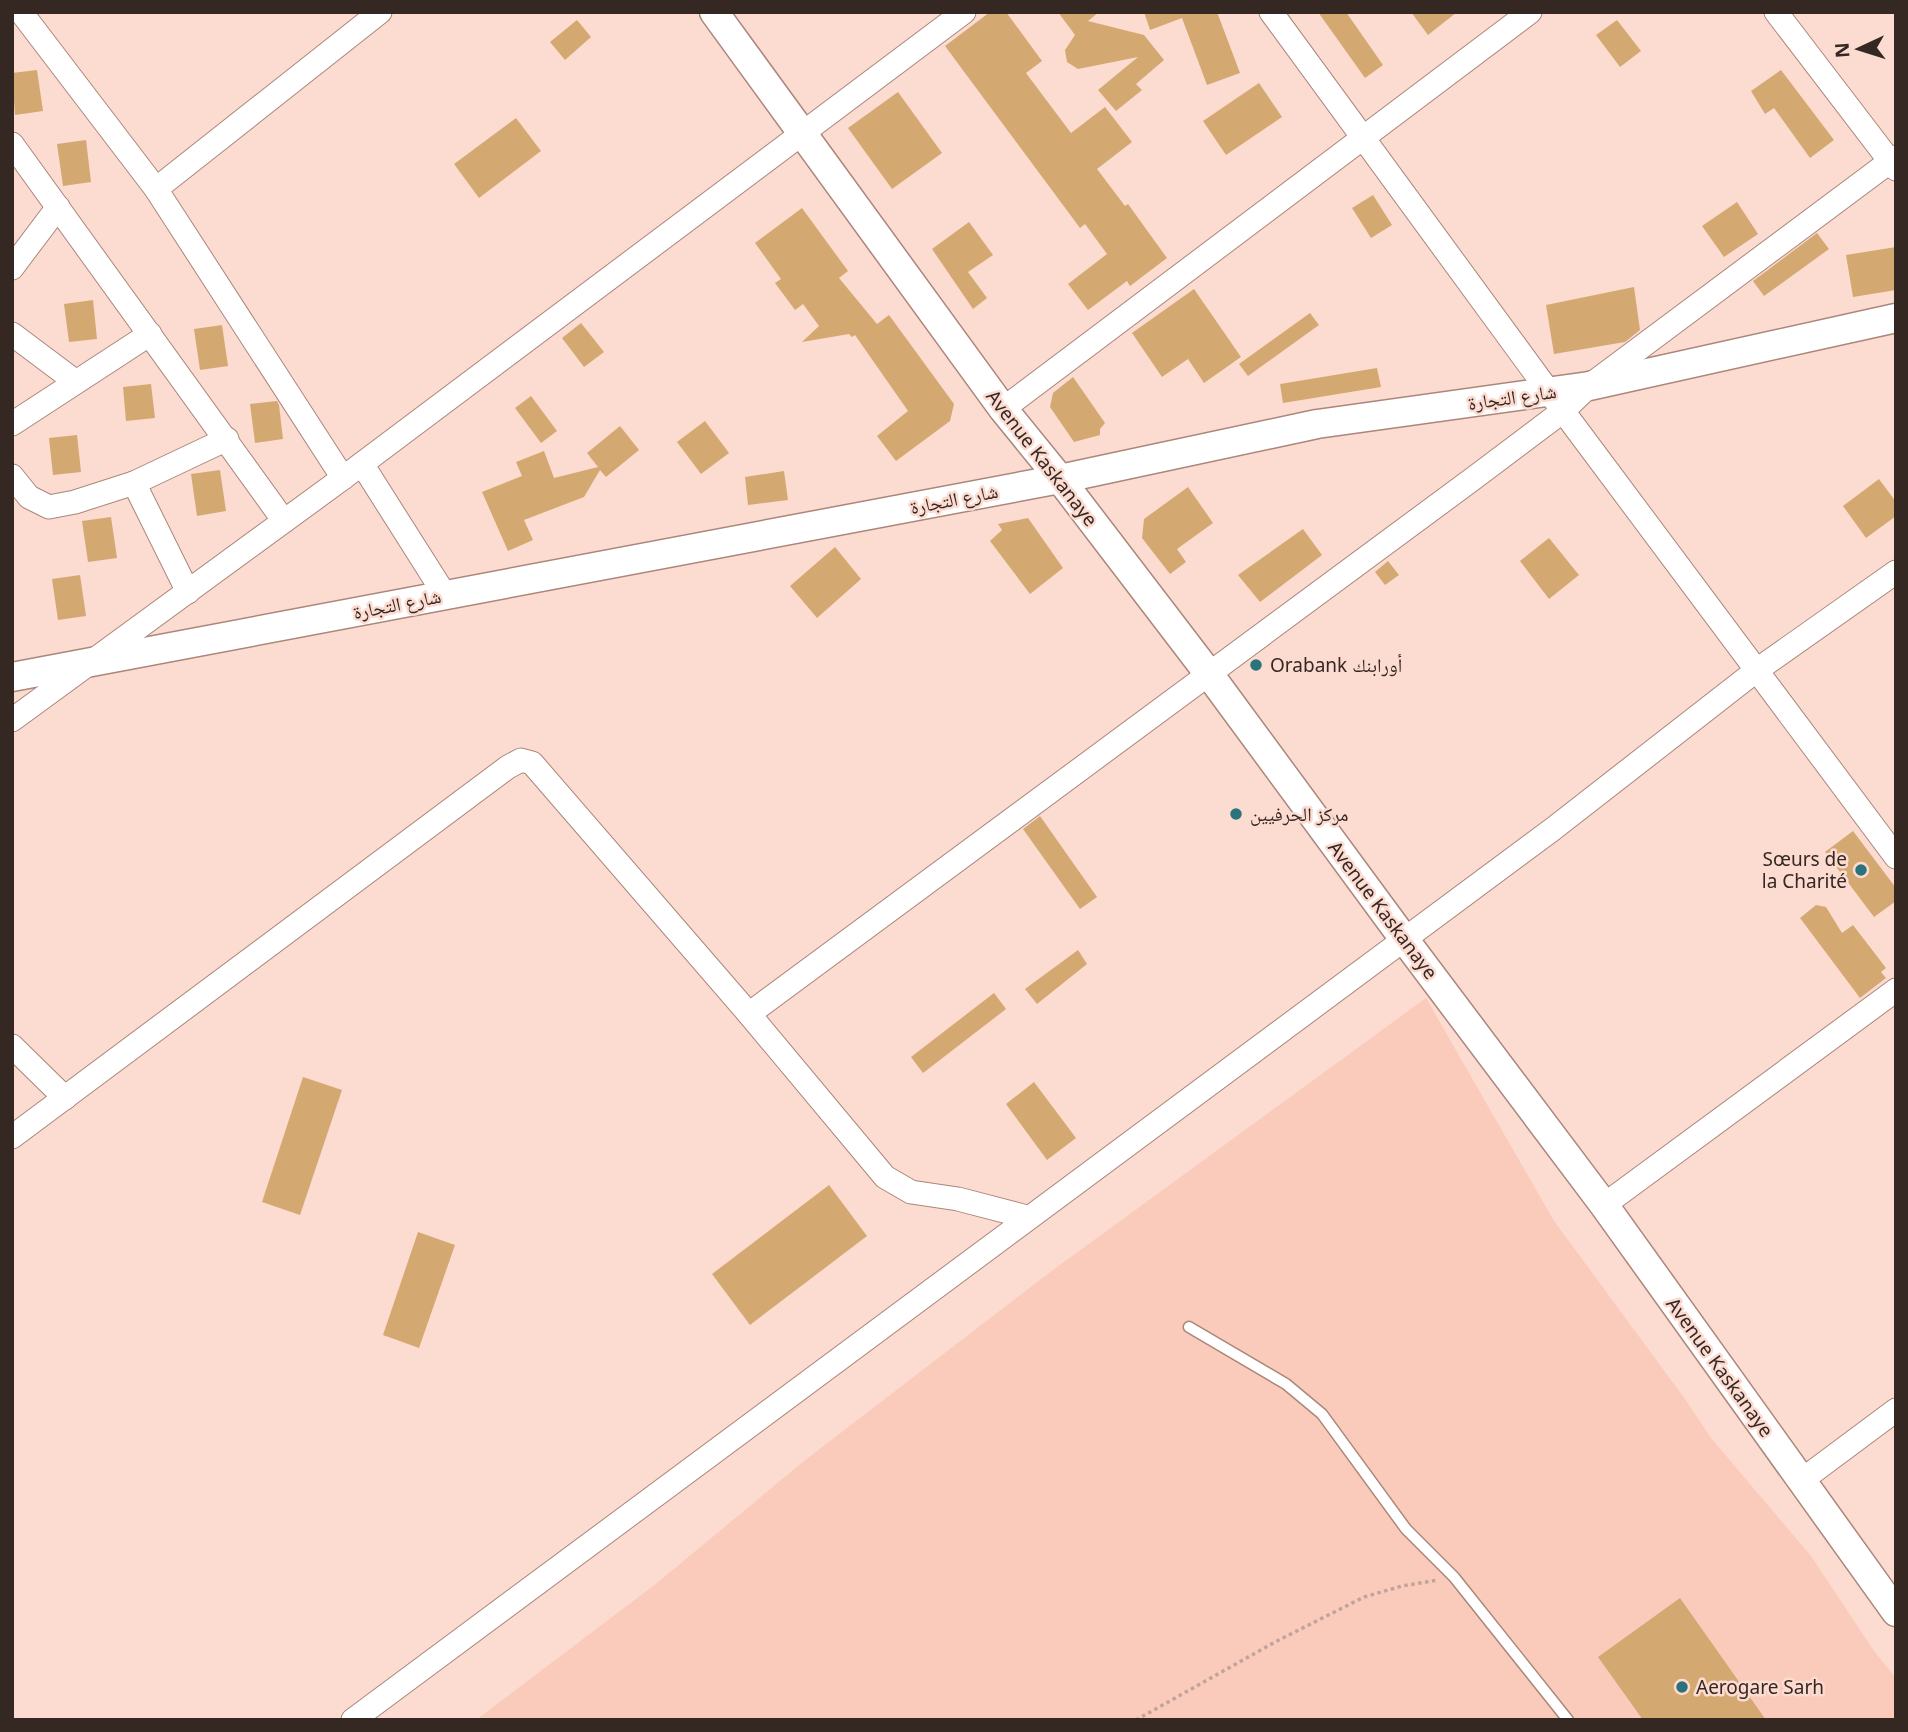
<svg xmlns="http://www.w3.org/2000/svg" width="1908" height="1732" viewBox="0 0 1908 1732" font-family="'Noto Sans','Noto Naskh Arabic',sans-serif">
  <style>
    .built { fill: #facbbb }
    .building { fill: #d4a971 }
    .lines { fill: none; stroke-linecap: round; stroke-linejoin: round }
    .service-casing { stroke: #ab867a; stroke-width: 13 }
    .minor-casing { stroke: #ab867a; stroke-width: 25 }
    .tertiary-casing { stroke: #ab867a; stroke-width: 31 }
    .path { stroke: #c0a49c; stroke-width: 3.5; stroke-dasharray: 3.5 3.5; stroke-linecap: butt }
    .service { stroke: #fff; stroke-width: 10 }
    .minor { stroke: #fff; stroke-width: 23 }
    .tertiary { stroke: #fff; stroke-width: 28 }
    .poi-dot { fill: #2a737c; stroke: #fcdbd1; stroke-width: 2.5 }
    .labels { text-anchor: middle; stroke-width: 5; stroke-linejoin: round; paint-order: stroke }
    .street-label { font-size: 19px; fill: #352722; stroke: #fcdbd1 }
    .poi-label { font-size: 19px; fill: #352722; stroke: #fcdbd1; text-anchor: start }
  </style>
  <rect width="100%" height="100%" fill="#fcdbd1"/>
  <path class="built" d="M1426 998 1554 1221 1685 1399 1711 1438 1811 1556 1874 1651 1896 1678V1720H476L657 1583 804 1461 1049 1273Z"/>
  <g class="building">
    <path d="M990 12H1006L1042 61 1026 73 1071 133 1105 107 1132 142 1097 169 1125 206 1128 204 1167 258 1130 286 1127 281 1088 310 1068 284 1107 254 1085 224 1080 228 945 46Z"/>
    <path d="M1058 12H1099L1088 21 1144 35 1164 60 1136 84 1142 90 1116 111 1098 90 1138 57 1078 69 1067 62 1065 50 1075 35Z"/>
    <path d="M1144 12H1217L1240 73 1207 85 1182 18 1150 30Z"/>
    <path d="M1318 12H1346L1383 65 1365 78Z"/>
    <path d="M1411 12H1457L1428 35Z"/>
    <path d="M577 20 591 37 565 60 550 42Z"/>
    <path d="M1617 20 1641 51 1620 67 1596 35Z"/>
    <path d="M37 70 43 111 15 115 12 73Z"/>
    <path d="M1781 70 1834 140 1810 158 1774 108 1765 114 1751 91Z"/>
    <path d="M1259 83 1282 117 1226 155 1203 121Z"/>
    <path d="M898 92 942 153 892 189 848 128Z"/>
    <path d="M516 118 541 151 479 198 454 164Z"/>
    <path d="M86 140 91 182 63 186 57 144Z"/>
    <path d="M1373 195 1392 225 1371 238 1352 208Z"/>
    <path d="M1737 202 1758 234 1724 257 1702 226Z"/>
    <path d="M802 208 848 271 839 278 877 324 889 315 954 404 950 421 896 461 877 436 908 411 855 335 852 337 849 334 802 342 819 326 803 304 795 310 775 283 781 279 755 243Z"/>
    <path d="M969 222 993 255 968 272 987 298 973 309 932 249Z"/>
    <path d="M1817 233 1829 249 1764 296 1753 281Z"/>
    <path d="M1896 247V290L1853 297 1846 255Z"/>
    <path d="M1634 287 1640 330 1625 342 1554 354 1546 305Z"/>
    <path d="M1194 289 1241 357 1204 383 1188 359 1162 377 1132 333Z"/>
    <path d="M93 300 97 339 69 342 64 304Z"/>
    <path d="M1310 313 1319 325 1248 376 1239 364Z"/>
    <path d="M581 323 604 352 584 367 562 338Z"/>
    <path d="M222 325 228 366 200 370 194 329Z"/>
    <path d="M1377 368 1381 387 1283 403 1280 384Z"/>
    <path d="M1073 377 1105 423 1100 429V435L1074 442 1050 407 1053 393Z"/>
    <path d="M151 384 155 418 126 421 123 387Z"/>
    <path d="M531 396 557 431 541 443 515 408Z"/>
    <path d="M277 401 279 405 283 439 255 443 250 404Z"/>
    <path d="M705 421 729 453 701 474 677 442Z"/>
    <path d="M620 426 639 450 606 477 600 470 584 497 524 520 533 540 508 551 482 492 522 476 516 462 544 451 554 478 598 467 587 453Z"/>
    <path d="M77 435 81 472 53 475 49 438Z"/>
    <path d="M220 470 226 511 197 516 191 474Z"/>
    <path d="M784 471 788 500 748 505 745 477Z"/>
    <path d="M1879 479 1896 502V516L1866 538 1843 506Z"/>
    <path d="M1188 487 1213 523 1177 549 1186 562 1170 574 1142 538 1144 519Z"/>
    <path d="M111 517 117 558 88 562 82 521Z"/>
    <path d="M1028 518 1063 568 1030 594 990 541 1002 530 998 524Z"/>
    <path d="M1303 529 1322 555 1260 602 1238 575Z"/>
    <path d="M1549 538 1579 575 1549 599 1520 561Z"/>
    <path d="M835 547 861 579 817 618 790 586Z"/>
    <path d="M1388 561 1399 575 1385 585 1375 572Z"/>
    <path d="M80 575 86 616 58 620 52 579Z"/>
    <path d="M1040 816 1097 897 1080 909 1023 829Z"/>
    <path d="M1853 831 1896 888V901L1874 917 1825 852Z"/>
    <path d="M1816 905 1826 907 1842 933 1853 925 1886 968 1881 972 1886 978 1860 998 1800 918Z"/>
    <path d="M1078 950 1087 964 1037 1004 1025 989Z"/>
    <path d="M994 993 1006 1009 923 1073 911 1057Z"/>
    <path d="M303 1077 342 1090 300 1215 262 1202Z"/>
    <path d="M1034 1082 1076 1138 1047 1160 1006 1104Z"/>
    <path d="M829 1185 867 1236 750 1325 712 1274Z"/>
    <path d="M418 1232 455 1245 419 1348 383 1335Z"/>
    <path d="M1680 1598 1766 1720H1643L1598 1657Z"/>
  </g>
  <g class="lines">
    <g class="service-casing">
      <path id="service" d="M1189 1327 1286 1384 1322 1414 1406 1529 1454 1577 1568 1720"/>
    </g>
    <g class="minor-casing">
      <g id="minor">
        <path d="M21 12 156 189 343 478"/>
        <path d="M1271 12 1563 411 1896 857"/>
        <path d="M1776 12 1896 169"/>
        <path d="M12 144 284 521"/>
        <path d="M156 189 380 12"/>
        <path d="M12 268 58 207"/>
        <path d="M12 334 76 382"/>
        <path d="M1003 409 1530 12"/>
        <path d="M12 424 150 334"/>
        <path d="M362 464 445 595"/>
        <path d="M12 476 29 497 49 507 75 502 134 483 227 439"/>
        <path d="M134 483 188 592"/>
        <path d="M12 720 343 478 964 12"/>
        <path d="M749 1014 1474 478 1563 411 1589 386 1896 157"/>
        <path d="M12 1046 65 1098"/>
        <path d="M12 1137 508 767 521 760 532 763 749 1014 885 1177 911 1192 958 1199 1027 1217"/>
        <path d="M1604 1205 1896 990"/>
        <path d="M1802 1480 1896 1410"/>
        <path d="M353 1720 1553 829 1757 670 1896 572"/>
      </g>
    </g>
    <g class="tertiary-casing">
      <g id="tertiary">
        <path d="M714 12 1003 409 1060 479 1209 674 1404 939 1604 1205 1896 1612"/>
        <path d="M12 677 1060 479 1317 424 1589 386 1896 318"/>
      </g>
    </g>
    <path class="path" d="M1136 1720 1275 1642 1364 1597 1402 1586 1438 1580"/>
    <use href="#service" class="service"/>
    <use href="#minor" class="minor"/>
    <use href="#tertiary" class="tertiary"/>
  </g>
  <g class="poi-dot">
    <circle cx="1256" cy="665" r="7"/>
    <circle cx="1236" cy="814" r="7"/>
    <circle cx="1861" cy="870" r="7"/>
    <circle cx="1682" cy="1687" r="7"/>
  </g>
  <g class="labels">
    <g class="street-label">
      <text transform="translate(1512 397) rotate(-8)" y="7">شارع التجارة</text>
      <text transform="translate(1042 458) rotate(52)" y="7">Avenue Kaskanaye</text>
      <text transform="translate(954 499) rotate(-11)" y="7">شارع التجارة</text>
      <text transform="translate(397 604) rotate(-11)" y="7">شارع التجارة</text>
      <text transform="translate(1383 910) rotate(53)" y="7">Avenue Kaskanaye</text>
      <text transform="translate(1720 1367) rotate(54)" y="7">Avenue Kaskanaye</text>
    </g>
    <g class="poi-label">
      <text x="1270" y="672">Orabank أورابنك</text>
      <text x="1250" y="821">مركز الحرفيين</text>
      <text x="1847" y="866" text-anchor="end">Sœurs de<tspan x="1847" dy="22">la Charité</tspan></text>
      <text x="1696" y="1694">Aerogare Sarh</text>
    </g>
  </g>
  <rect width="1908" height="1732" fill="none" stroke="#352722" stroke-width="28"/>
  <g transform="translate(1859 49) rotate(266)" stroke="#fcdbd1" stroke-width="5" paint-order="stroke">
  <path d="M0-5L12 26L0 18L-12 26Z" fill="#352722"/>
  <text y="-10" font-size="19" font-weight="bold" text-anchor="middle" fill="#352722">N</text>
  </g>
</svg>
